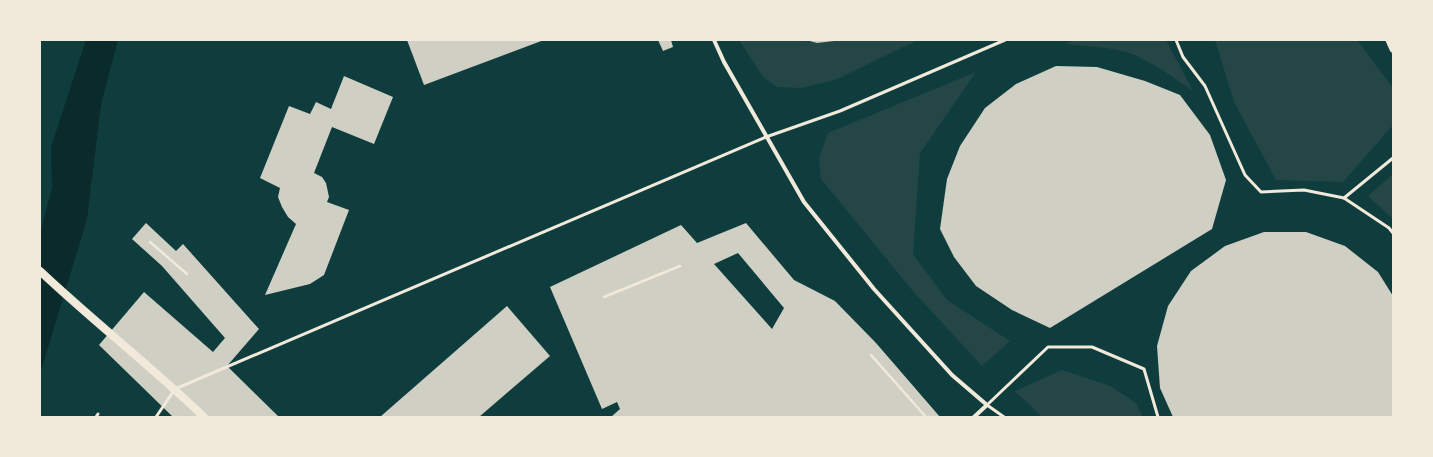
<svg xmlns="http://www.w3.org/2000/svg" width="1433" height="457" viewBox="0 0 1433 457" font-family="Arial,sans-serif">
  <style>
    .green { fill: #244646 }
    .water { fill: #0a2a2b }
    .building { fill: #cfcfc3; fill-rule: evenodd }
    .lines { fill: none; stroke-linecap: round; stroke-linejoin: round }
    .path { stroke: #f1e9da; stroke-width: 2.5 }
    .service { stroke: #f1e9da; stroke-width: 3 }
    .minor { stroke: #f1e9da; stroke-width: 4 }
    .tertiary { stroke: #f1e9da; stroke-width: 7 }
    .secondary { stroke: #f1e9da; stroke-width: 8 }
  </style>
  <rect width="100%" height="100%" fill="#0f3d3e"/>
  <g class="green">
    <path d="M739 40H803L817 43 842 40H918L835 80 801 88 777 87 763 77Z"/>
    <path d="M1075 40H1166L1193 91C1174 78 1154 63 1132 54 1113 47 1086 46 1065 44Z"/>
    <path d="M1215 40H1357L1393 88V125L1343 182 1276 180 1234 102Z"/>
    <path d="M976 72 920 153 913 254 947 300 1010 341 982 366 912 290 821 179 819 158 828 133Z"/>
    <path d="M1393 174V219L1368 196Z"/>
    <path d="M1062 370 1110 386 1136 403 1143 417H1042L1015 391Z"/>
  </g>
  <path class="water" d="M86 40H118L101 104 87 219 40 374V234L52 188 51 147Z"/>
  <g class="building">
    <path d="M407 40H544L424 85Z"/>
    <path d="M658 40H671L673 47 663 51Z"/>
    <path d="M806 40H834V41L817 43Z"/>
    <path d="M1056 66 1097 67 1145 81 1180 95 1210 135 1226 180 1212 229 1050 328 1012 310 976 286 954 257 940 229 947 179 960 146 985 108 1016 84Z"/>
    <path d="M344 76 393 97 374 144 332 127 314 173 322 177 326 183 329 197 327 202 349 210 324 275 310 284 265 295 296 224 288 217 282 207 278 197 280 188 260 178 289 106 310 114 316 102 331 109Z"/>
    <path d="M146 223 176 251 183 244 259 329 227 366 279 417H173L99 345 144 292 213 352 225 338 162 266 132 239Z"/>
    <path d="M746 223 794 280 835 301 876 343 940 417H611L620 409 617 402 602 409 550 287 681 225 697 243ZM738 253 784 308 772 329 714 264Z"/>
    <path d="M1264 232H1306L1345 246 1378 272 1393 296V417H1173L1160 388 1157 346 1168 306 1191 271 1225 246Z"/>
    <path d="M507 306 550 356 479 417H380Z"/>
  </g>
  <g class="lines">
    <g class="path">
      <path d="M150 242 187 274"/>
      <path d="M604 297 680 266"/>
      <path d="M871 355 926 417"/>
    </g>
    <g class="service">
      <path d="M1176 40 1183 57 1205 86 1245 175 1261 192 1304 190 1344 198 1389 228 1393 233"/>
      <path d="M1344 198 1393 158"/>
      <path d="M96 417 98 414"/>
      <path d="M156 417 175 389 766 137 840 111 1005 40"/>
      <path d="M1004 417 987 405 1048 347H1092L1144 369 1158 417"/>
    </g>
    <path class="minor" d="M714 40 724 62 804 202 874 289 952 375 987 405 974 417"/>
    <path class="tertiary" d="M1389 40 1393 49"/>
    <path class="secondary" d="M40 271C93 321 151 366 204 417"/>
  </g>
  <rect width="1433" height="457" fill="none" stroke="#f1e9da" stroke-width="82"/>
</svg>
